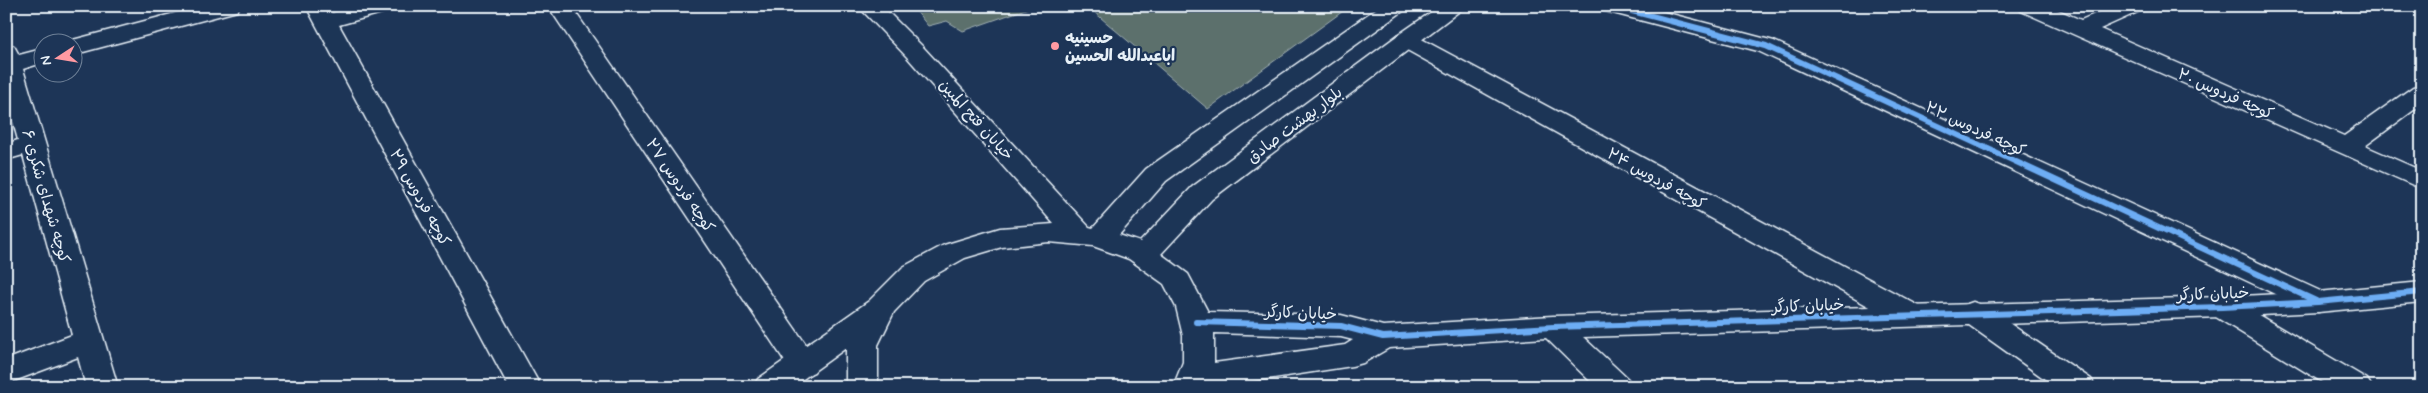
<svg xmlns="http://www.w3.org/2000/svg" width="2428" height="393" viewBox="0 0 2428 393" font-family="Mynerve,'Playpen Sans Arabic',sans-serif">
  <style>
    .green { fill: #5b706c; stroke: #a2b0b2 }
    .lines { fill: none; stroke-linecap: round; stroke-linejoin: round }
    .minor-casing { stroke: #e8f1f8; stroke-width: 3 }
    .tertiary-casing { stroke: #e8f1f8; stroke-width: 3 }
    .minor { fill: #1d3557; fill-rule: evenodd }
    .tertiary { fill: #1d3557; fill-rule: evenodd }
    .cycleway-casing { stroke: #1d3557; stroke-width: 9 }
    .cycleway { stroke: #6dadf4; stroke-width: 6 }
    .poi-dot { fill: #ff9aa2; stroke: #1d3557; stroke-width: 2 }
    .labels { text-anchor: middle; stroke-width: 4.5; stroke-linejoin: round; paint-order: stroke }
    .poi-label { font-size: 16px; font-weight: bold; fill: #e8f1f8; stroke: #1d3557; text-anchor: start }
    .street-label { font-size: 16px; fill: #e8f1f8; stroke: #1d3557 }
  </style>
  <rect width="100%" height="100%" fill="#1d3557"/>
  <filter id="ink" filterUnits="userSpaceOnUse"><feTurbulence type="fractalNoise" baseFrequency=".02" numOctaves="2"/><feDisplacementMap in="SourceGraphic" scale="10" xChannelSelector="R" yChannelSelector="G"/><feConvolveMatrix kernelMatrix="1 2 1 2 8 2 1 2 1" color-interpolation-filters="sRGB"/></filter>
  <g filter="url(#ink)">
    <g class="green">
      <path d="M912 6H1034L963 31 947 21 928 26Z"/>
      <path d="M1087 6H1350L1208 109Z"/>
    </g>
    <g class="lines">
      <g class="minor-casing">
        <g id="minor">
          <path d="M202 6H240L237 11 72 55V42H65Z"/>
          <path d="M306 6H328L332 13 355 6H392L389 11 339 25 541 387H509Z"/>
          <path d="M548 6H571L814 356 819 364 814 372 803 376 792 372Z"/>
          <path d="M1602 6H1641L1774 41 2329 295 2333 302 2329 309 2318 312 2307 309 1758 51 1605 11Z"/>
          <path d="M2018 6H2049L2081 20 2113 6H2143L2140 11 2100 29 2344 136 2413 87 2422 85V104L2365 146 2422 171V189L2021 11Z"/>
          <path d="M1406 33 1414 35 1921 307 1925 315 1921 323 1910 326 1899 323 1398 45 1394 40 1398 35Z"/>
          <path d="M6 44 14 46 19 55 42 49V63L23 69 118 387H86L78 357 6 384V360L72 335 23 155 6 160V144L18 140 6 96Z"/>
          <path d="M2222 297 2233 300 2367 379 2372 387H2330L2211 314 2207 307 2211 300Z"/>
          <path d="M1973 302 1984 306 2091 379 2096 387H2056L1962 320 1958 313 1962 306Z"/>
        </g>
      </g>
      <g class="tertiary-casing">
        <path id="tertiary" d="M858 6H882L923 47 1089 227 1093 228 1146 169 1380 6H1406L1403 11 1166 181 1119 235 1140 242 1192 187 1398 35 1440 6H1466L1212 199 1161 254 1188 274 1208 312 1341 315 1383 326 1553 316 2222 297 2318 292 2422 282V302L2318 312 2222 317 1583 337 1628 379 1633 387H1596L1546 338 1389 348 1363 363 1352 366 1214 387H1173L1183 362V336L1176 307 1164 284 1129 259 1093 246 1049 242 1002 247 965 258 924 281 894 312 878 345V387H846V348L792 387H753L758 379 869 301 903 267 944 245 1000 228 1054 224 907 57ZM1214 333 1341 337 1353 340 1345 345 1214 363Z"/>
      </g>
      <use href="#minor" class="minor"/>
      <use href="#tertiary" class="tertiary"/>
      <g class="cycleway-casing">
        <g id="cycleway">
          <path d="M1613 6 1766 46 2316 301"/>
          <path d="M1196 322 1341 326 1383 337 1553 327 2222 307 2318 302 2422 292"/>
        </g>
      </g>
      <use href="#cycleway" class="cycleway"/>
    </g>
  </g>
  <circle class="poi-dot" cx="1055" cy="46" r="5"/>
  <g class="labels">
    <g class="poi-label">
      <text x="1065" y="43">حسینیه<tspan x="1065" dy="18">اباعبدالله الحسین</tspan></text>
    </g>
    <g class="street-label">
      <text transform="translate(2226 93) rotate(24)" y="6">کوچه فردوس ۲۰</text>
      <text transform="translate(977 119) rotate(48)" y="6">خیابان فتح المبین</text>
      <text transform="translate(1294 124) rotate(-37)" y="6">بلوار بهشت صادق</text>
      <text transform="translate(1976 128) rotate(25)" y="6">کوچه فردوس ۲۲</text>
      <text transform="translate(1657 178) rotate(29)" y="6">کوچه فردوس ۲۴</text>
      <text transform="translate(681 185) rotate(56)" y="6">کوچه فردوس ۲۷</text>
      <text transform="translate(47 196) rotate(74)" y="6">کوچه شهدای شکری ۶</text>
      <text transform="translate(421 197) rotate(61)" y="6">کوچه فردوس ۲۹</text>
      <text transform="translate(2213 293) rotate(-2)" y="6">خیابان کارگر</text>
      <text transform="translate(1808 305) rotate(-2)" y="6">خیابان کارگر</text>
      <text transform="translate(1301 312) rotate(2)" y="6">خیابان کارگر</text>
    </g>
  </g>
  <rect width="2428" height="393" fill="none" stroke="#1d3557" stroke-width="25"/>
  <rect x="12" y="12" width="2403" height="368" fill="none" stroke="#e8f1f8" stroke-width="2" filter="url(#ink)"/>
  <g transform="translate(58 58) rotate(258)"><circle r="24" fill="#1d3557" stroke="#6e8097"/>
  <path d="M0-4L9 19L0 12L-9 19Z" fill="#ff9aa2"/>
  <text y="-8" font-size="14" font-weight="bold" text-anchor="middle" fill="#e8f1f8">N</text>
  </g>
</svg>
